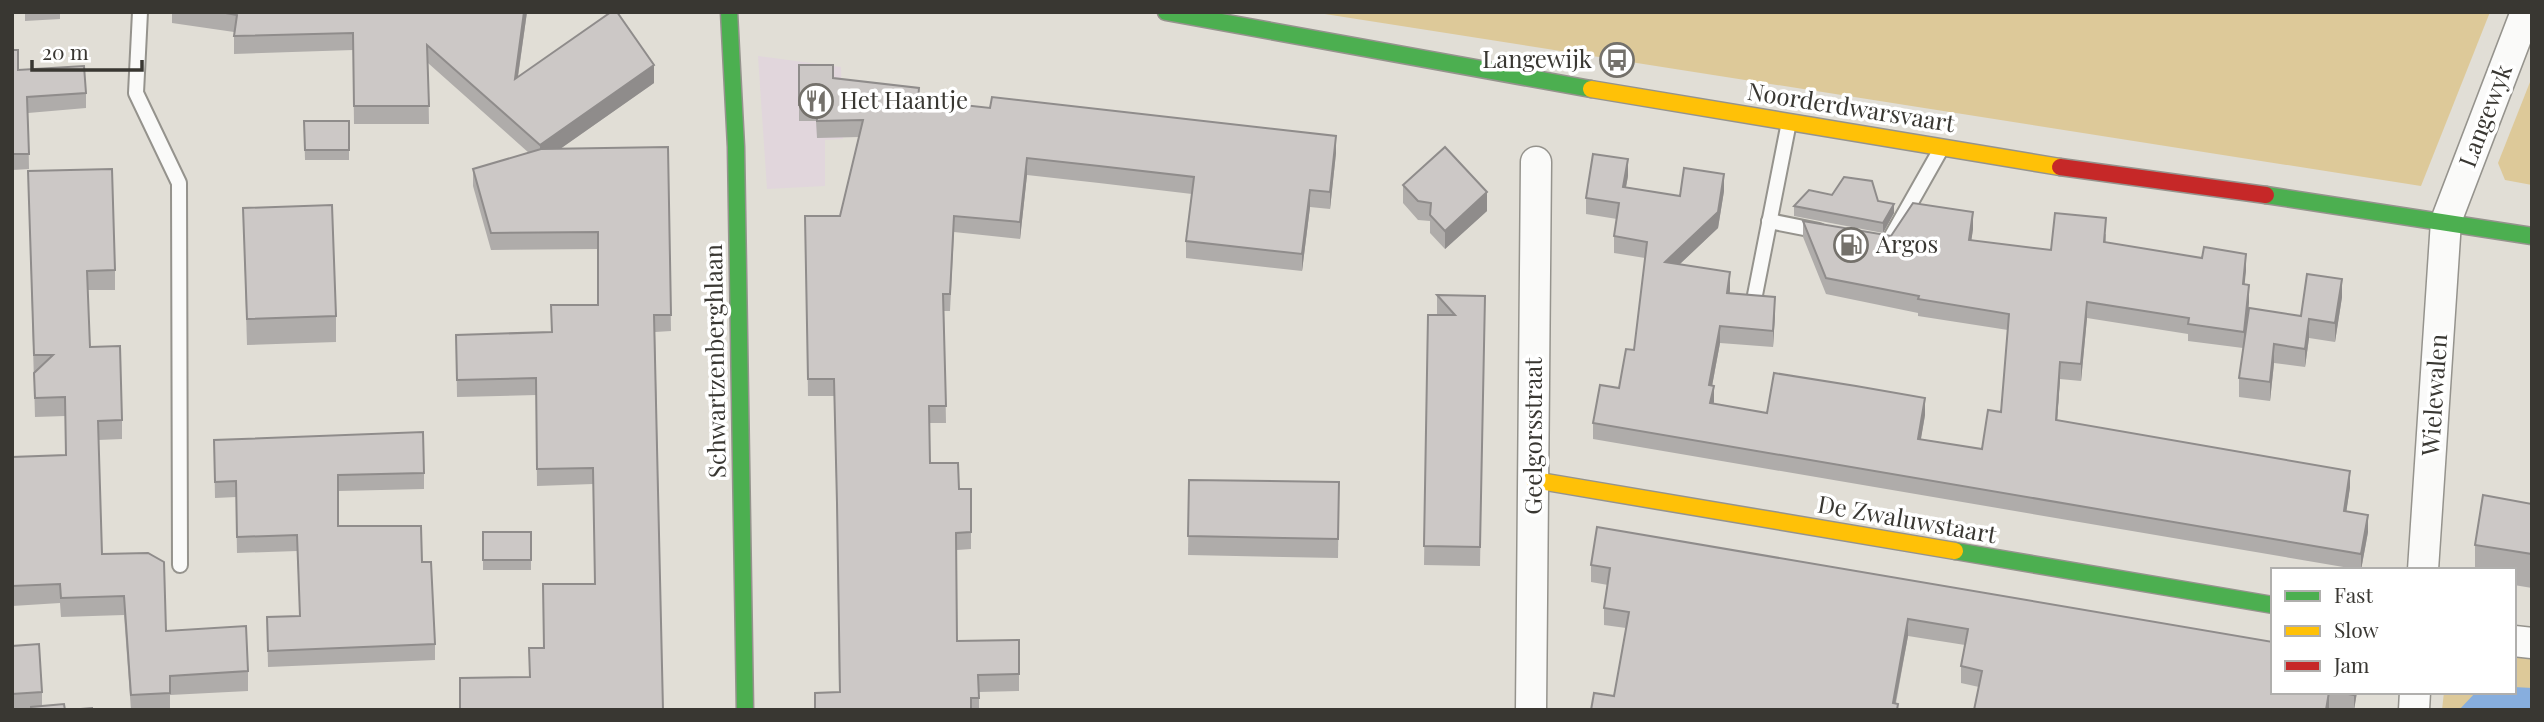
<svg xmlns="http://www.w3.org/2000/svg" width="2544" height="722" viewBox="0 0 2544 722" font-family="'Playfair Display',serif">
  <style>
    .commercial { fill: #e1d6dc }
    .green { fill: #ddc999 }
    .water { fill: #87aede }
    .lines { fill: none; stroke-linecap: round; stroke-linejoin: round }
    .lane-casing { stroke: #95938d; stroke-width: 18 }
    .street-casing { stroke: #95938d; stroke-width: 33 }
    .fast-casing { stroke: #95938d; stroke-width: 19 }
    .slow-casing { stroke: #95938d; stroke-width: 19 }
    .jam-casing { stroke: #95938d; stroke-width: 19 }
    .lane { stroke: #fafaf9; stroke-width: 14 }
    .street { stroke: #fafaf9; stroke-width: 30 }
    .fast { stroke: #4caf50; stroke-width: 16 }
    .slow { stroke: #ffc107; stroke-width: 16 }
    .jam { stroke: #c62828; stroke-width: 16 }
    .wall { fill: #afacaa }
    .shaded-wall { fill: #8f8c8b }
    .building { fill: #ccc8c6; stroke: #8f8c8b; stroke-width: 2 }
    .labels { text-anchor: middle; stroke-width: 7; stroke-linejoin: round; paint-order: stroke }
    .poi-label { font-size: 24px; fill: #393732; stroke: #fff; text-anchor: start }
    .street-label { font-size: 24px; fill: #393732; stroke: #fff }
  </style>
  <rect width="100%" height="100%" fill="#e1ded6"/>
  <path class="commercial" d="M758 56 841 67 843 139 825 140V186L767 189Z"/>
  <g class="green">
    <path d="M1312 12H2490L2421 186Z"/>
    <path d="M2532 77V185L2505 180 2498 163Z"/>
    <path d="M2514 657 2532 659V710H2442L2444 692H2514Z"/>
  </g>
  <path class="water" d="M2514 687 2532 688V710H2459L2476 692H2514Z"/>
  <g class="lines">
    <g class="lane-casing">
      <g id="lane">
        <path d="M140 12 136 93 179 183 180 565"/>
        <path d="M1769 221 1819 231"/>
        <path d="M1889 241 1941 149"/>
        <path d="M1754 300 1789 122"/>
      </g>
    </g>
    <g class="street-casing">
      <g id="street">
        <path d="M2423 570 2446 221 2526 12"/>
        <path d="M2514 641 2532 643"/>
        <path d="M1531 710 1536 162"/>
        <path d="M2414 710 2415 692"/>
      </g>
    </g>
    <g class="fast-casing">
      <g id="fast">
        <path d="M729 12 736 147 745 710"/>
        <path d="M1166 12 1591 89"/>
        <path d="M2266 195 2532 236"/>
        <path d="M1955 551 2273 605"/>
      </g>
    </g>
    <g class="slow-casing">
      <g id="slow">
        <path d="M1591 89 2060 167"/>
        <path d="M1534 480 1955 551"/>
      </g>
    </g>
    <g class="jam-casing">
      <path id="jam" d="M2060 167 2266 195"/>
    </g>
    <use href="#lane" class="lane"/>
    <use href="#street" class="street"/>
    <use href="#fast" class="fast"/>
    <use href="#slow" class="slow"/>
    <use href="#jam" class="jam"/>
  </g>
  <g class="wall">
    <path d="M25 12H60V19L25 21Z"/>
    <path d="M172 12H527L518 77 654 83 560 149 668 147 671 331 655 332 663 710 529 677 543 648 595 584 593 484 537 486 536 395 457 397 456 335 552 332 598 305V249L491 250 473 186V169L529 153 428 63 429 124H354L353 50 234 54V32L172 23Z"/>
    <path d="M12 50 18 70 86 93V108L28 113 29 169 12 170Z"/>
    <path d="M799 65 833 78 919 100 1336 153 1330 209 1310 207 1302 271 1186 258V241L1192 194 1099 183 1027 175 1020 239 954 232 950 311H944L946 423H929L930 463 959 489H971V549L957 550V641L1019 640V691L979 692V710H815L839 692 837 520 834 396H808L805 216H840L859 137 817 138 816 121H799Z"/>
    <path d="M304 121H349V160H305Z"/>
    <path d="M28 171 115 270V290H88L90 347 122 420V439L98 440 102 554 166 631 248 671V691L170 695V710H131L124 615 61 617 60 603 12 606V457L66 455 65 416 35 417Z"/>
    <path d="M1628 176 1626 187 1680 196 1724 191 1718 228 1680 264 1730 289V293L1775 314 1773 347 1720 343 1712 386 1713 404 1767 413 1925 415 1921 439 1982 449 2001 412 2008 330 1918 316V313L1826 294 1803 237V221L1891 236 1973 229 1971 241 2051 250 2106 234V242L2246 270 2244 284 2249 302 2248 314 2301 316 2342 297 2335 342 2309 338 2305 367 2274 363 2270 401 2239 397V378L2243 348 2188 341V334L2087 318 2081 381 2060 379 2057 421 2350 487 2346 512 2368 532 2361 570 1593 439V423L1619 388 1634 350 1645 258 1614 253V236L1617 219 1586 214V198Z"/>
    <path d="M1403 185 1487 211 1445 249 1430 233V221L1418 220 1403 203Z"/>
    <path d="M1832 195 1878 201 1894 213 1883 233 1794 216V206Z"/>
    <path d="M243 208 336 316V342L247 345Z"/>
    <path d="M1437 295 1485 296 1480 566 1424 565 1428 315H1438L1437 314Z"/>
    <path d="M214 440 424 473V489L338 491V526L422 562 435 644V660L268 667 267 617 300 616 297 551 237 553 236 497 215 498Z"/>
    <path d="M1189 480 1339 482 1338 558 1188 555Z"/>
    <path d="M2532 504V588L2514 585V570H2475V545Z"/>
    <path d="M1597 527 2273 692H2357L2354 710H2341L2329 708V710H1974L1979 687 1961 683V666L1965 645 1908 636 1896 703 1898 710 1614 696 1626 628 1604 625V608L1608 585 1591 582V565Z"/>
    <rect x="483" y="532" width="48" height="38"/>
    <path d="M12 646 42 692V706L65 710H12Z"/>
  </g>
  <g class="shaded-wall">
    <path d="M524 12H527L515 96V79Z"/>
    <path d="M654 65V83L540 163V145Z"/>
    <path d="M1336 136V153L1330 209V192Z"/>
    <path d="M1027 158V175L1020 239V222Z"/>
    <path d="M1628 159V176L1623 203V187Z"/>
    <path d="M1724 174V191L1718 228 1665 278V262Z"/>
    <path d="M1310 190V207L1302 271V254Z"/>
    <path d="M1487 192V211L1445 249V231Z"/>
    <path d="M1894 204V213L1883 233V223Z"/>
    <path d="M1973 212V229L1969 257V240Z"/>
    <path d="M2246 254V270L2243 301V284Z"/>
    <path d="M1730 272V289L1727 310V293Z"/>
    <path d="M2342 279V297L2335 342V323Z"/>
    <path d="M2249 285V302L2244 348V332Z"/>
    <path d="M1775 297V314L1773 347V331Z"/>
    <path d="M2087 302V318L2081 381V364Z"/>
    <path d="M2309 319V338L2305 367V349Z"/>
    <path d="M1720 326V343L1709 402V385Z"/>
    <path d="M2274 344V363L2270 401V382Z"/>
    <path d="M2060 362V379L2056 437V420Z"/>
    <path d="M1714 386V402L1710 420V403Z"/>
    <path d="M1925 398V415L1918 455V439Z"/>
    <path d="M2350 471V487L2344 528V511Z"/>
    <path d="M2368 515V532L2361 570V554Z"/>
    <path d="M1908 619V636L1894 710 1893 703Z"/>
    <path d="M2329 692V710H2326Z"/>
    <path d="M2354 692H2357L2354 710Z"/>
  </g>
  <g class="building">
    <path d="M220 12H524L515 79 611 12H617L654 65 540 145 427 45 429 106H354L353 33 234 36 237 15Z"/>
    <path d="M12 50H18V70L84 66 86 93 27 97 29 154H12Z"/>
    <path d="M799 65H833V78L919 88 918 100 990 108 992 97 1336 136 1330 192 1310 190 1302 254 1186 241 1194 177 1099 166 1027 158 1020 222 954 216 950 294H943L946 406H929L930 463H958L959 489H971V532L956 533 957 641 1019 640V674L978 675 979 698H971V710H815V693L840 692 837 503 834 379H808L805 216H840L863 120 817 121 816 104 799 105Z"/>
    <path d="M304 121H349V150H305Z"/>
    <path d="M668 147 671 315H654L663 710H460V678L530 677 529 648H544L543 584H595L593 468 537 469 536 378 457 380 456 335 552 332 551 305H598V232L491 233 473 169 541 149Z"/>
    <path d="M1445 147 1487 192 1445 231 1430 215 1431 203 1418 201 1403 185Z"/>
    <path d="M1593 154 1628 159 1623 187 1680 196 1684 168 1724 174 1718 212 1665 262 1730 272 1727 293 1775 297 1773 331 1720 326 1709 385 1714 386 1710 403 1767 413 1774 373 1856 386 1925 398 1918 439 1982 449 1988 410 2001 412 2009 314 1918 299 1919 296 1826 278 1803 221 1891 236 1913 203 1973 212 1969 240 2051 250 2055 213 2106 218 2104 242 2202 258 2204 247 2246 254 2243 284 2249 285 2244 332 2188 324 2189 318 2087 302 2081 364 2060 362 2056 420 2350 471 2344 511 2368 515 2361 554 1593 423 1600 385 1619 388 1626 349 1634 350 1647 242 1614 236 1619 203 1586 198Z"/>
    <path d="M112 169 115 270 87 271 90 347 120 346 122 420 98 421 102 554 148 553 164 562 166 631 246 626 248 671 170 676V693L131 695 124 596 61 598 60 584 12 586V457L66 455 65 397 35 398 34 373 53 355H34L28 171Z"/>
    <path d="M1844 177 1872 181 1878 201 1894 204 1883 223 1794 206 1809 190 1832 195Z"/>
    <path d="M332 205 336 316 247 319 243 208Z"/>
    <path d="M2307 274 2342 279 2335 323 2309 319 2305 349 2274 344 2270 382 2239 378 2249 308 2301 316Z"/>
    <path d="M1437 295 1485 296 1480 547 1424 546 1428 315H1455Z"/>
    <path d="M423 432 424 473 338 475V526H421L422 562H431L435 644 268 651 267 617 300 616 297 535 237 537 236 481 215 482 214 440Z"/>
    <path d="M1189 480 1339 482 1338 539 1188 536Z"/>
    <path d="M2483 495 2532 504V554L2475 545Z"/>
    <path d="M1597 527 2273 642V692H2329L2326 710H1974L1982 671 1961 666 1968 629 1908 619 1893 703 1898 704 1897 710H1591L1594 693 1614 696 1629 612 1604 608 1610 568 1591 565Z"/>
    <rect x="483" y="532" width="48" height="28"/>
    <path d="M39 644 42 692 12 694V646Z"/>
    <path d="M2337 692H2354V695Z"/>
    <path d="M64 704 65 710H31V707Z"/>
    <path d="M92 708V710H68Z"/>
  </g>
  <defs>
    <g id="bus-ring" transform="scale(1.75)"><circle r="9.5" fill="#fff" stroke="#74716b" stroke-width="1.5"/><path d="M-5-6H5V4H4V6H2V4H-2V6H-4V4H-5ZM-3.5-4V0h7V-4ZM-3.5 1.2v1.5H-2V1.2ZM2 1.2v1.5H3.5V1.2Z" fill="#74716b"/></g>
    <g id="restaurant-ring" transform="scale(1.75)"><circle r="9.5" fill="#fff" stroke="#74716b" stroke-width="1.5"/><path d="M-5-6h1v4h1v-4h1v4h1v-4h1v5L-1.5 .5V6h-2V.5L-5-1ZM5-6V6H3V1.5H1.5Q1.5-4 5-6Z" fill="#74716b"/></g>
    <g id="fuel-ring" transform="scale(1.75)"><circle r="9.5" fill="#fff" stroke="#74716b" stroke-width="1.5"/><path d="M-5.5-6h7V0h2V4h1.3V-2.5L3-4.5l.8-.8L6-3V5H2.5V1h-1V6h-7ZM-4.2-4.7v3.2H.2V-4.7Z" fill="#74716b"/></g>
  </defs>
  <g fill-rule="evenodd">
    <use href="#bus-ring" x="1617" y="60"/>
    <use href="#restaurant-ring" x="816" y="101"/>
    <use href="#fuel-ring" x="1851" y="245"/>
  </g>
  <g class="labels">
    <g class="poi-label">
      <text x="1592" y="68" text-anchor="end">Langewijk</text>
      <text x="840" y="109">Het Haantje</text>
      <text x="1876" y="253">Argos</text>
    </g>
    <g class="street-label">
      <text transform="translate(1851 108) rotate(9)" y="8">Noorderdwarsvaart</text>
      <text transform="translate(2486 116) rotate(-69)" y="8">Langewyk</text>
      <text transform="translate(716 361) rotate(-91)" y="8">Schwartzenberghlaan</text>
      <text transform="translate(2435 395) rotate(-86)" y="8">Wielewalen</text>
      <text transform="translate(1534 436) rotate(-90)" y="8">Geelgorsstraat</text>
      <text transform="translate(1907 520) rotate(10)" y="8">De Zwaluwstaart</text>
    </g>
  </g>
  <rect width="2544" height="722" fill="none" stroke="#393732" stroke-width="28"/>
  <rect x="2271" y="568" width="245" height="126" fill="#ffffff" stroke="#b0afad" stroke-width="2"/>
  <rect x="2285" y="591" width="35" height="10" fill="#4caf50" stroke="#b0afad" stroke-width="2"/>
  <text x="2334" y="603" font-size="21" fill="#393732">Fast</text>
  <rect x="2285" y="626" width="35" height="10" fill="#ffc107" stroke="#b0afad" stroke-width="2"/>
  <text x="2334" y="638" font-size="21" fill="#393732">Slow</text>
  <rect x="2285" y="661" width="35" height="10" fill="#c62828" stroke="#b0afad" stroke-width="2"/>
  <text x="2334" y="673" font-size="21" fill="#393732">Jam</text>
  <path d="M32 60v10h110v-10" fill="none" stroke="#393732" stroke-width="3.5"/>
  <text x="42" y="60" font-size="21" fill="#393732" stroke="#ffffff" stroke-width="5" paint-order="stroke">20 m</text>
</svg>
